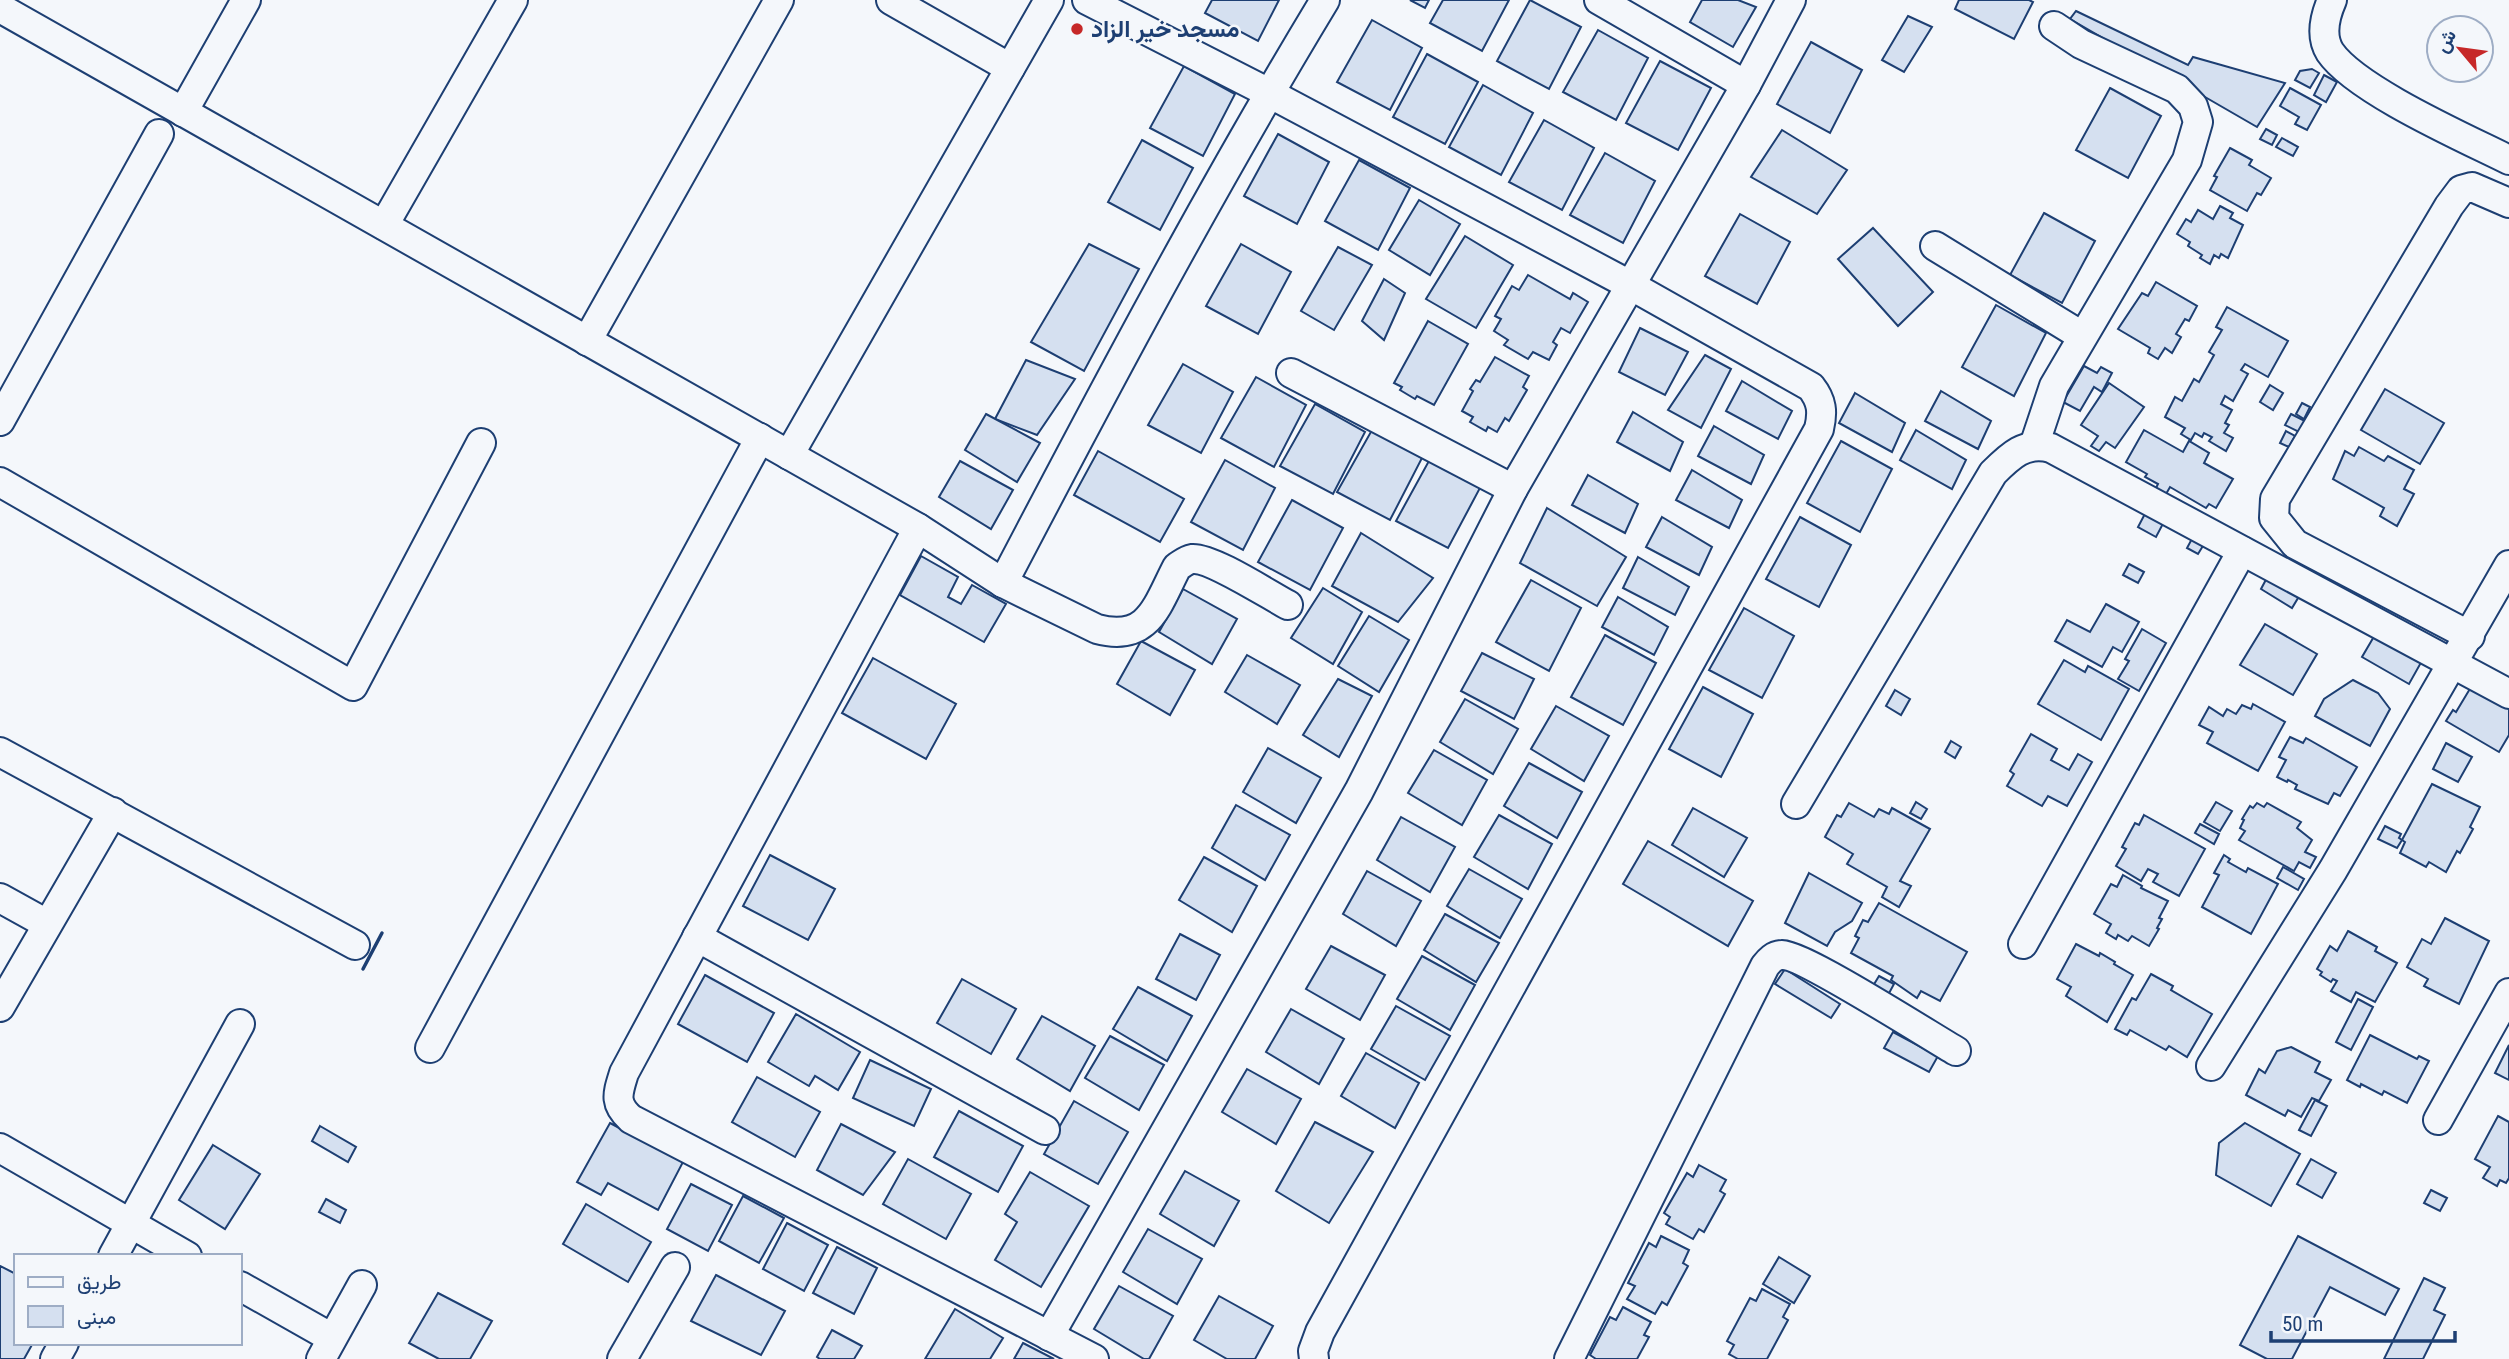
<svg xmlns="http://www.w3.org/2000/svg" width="2509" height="1359" viewBox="0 0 2509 1359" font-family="'Roboto Condensed',Vazirmatn,sans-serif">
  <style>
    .building { fill: #d5e0f0; stroke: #1d3f73; stroke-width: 2 }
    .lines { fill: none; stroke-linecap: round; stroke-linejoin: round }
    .minor-casing { stroke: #1d3f73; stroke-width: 32 }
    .minor { stroke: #f4f7fb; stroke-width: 28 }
    .wall { stroke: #1d3f73; stroke-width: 3.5 }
    .poi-dot { fill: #c62828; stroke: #f4f7fb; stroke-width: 2.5 }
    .labels { text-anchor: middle; stroke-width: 5; stroke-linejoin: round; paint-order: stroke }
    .poi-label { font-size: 24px; font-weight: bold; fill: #1d3f73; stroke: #f4f7fb; text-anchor: start }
  </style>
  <rect width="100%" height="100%" fill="#f4f7fb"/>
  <g class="building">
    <path d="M1212 0H1279L1258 41 1205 13Z"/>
    <path d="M1410 0H1429L1425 8Z"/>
    <path d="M1443 0H1509L1482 51 1430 23Z"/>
    <path d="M1530 0 1581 27 1549 89 1497 61Z"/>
    <path d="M1702 0H1738L1756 7 1733 47 1690 22Z"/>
    <path d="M1959 0H2029L2033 2 2014 39 1955 9Z"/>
    <path d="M2076 11 2188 65 2193 57 2285 83 2257 127 2070 19Z"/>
    <path d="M1908 16 1932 27 1904 72 1882 60Z"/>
    <path d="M1372 20 1422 48 1390 110 1337 82Z"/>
    <path d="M1598 30 1648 58 1616 120 1563 92Z"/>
    <path d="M1811 42 1862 70 1830 133 1777 104Z"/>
    <path d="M1427 54 1478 82 1445 144 1393 117Z"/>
    <path d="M1660 61 1711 88 1678 150 1626 123Z"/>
    <path d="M1184 66 1235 94 1203 156 1150 128Z"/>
    <path d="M2312 69 2319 73 2310 88 2295 80 2300 71Z"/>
    <path d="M2324 75 2337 82 2326 102 2314 95Z"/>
    <path d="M1483 85 1533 113 1501 175 1449 147Z"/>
    <path d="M2110 88 2161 116 2128 178 2076 150Z"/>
    <path d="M2290 88 2321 105 2307 130 2295 124 2299 117 2280 106Z"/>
    <path d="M1544 120 1594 148 1562 210 1509 182Z"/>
    <path d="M2266 129 2277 135 2272 145 2260 139Z"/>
    <path d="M1782 130 1847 170 1817 214 1751 177Z"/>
    <path d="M1278 134 1329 162 1297 224 1244 196Z"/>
    <path d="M2282 138 2298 147 2293 156 2276 147Z"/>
    <path d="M1142 140 1193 168 1160 230 1108 202Z"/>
    <path d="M2230 148 2252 160 2249 165 2271 178 2261 195 2257 193 2247 211 2210 190 2217 177 2214 176Z"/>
    <path d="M1605 153 1655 181 1623 243 1570 215Z"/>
    <path d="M1359 160 1410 188 1378 250 1325 221Z"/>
    <path d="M1419 200 1460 224 1430 275 1389 250Z"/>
    <path d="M2220 206 2233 213 2230 218 2243 225 2228 258 2221 254 2219 258 2214 255 2210 264 2200 258 2202 255 2188 246 2190 242 2177 234 2186 219 2191 222 2198 210 2213 219Z"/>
    <path d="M2044 213 2095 241 2062 303 2010 275Z"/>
    <path d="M1740 214 1790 242 1757 304 1705 276Z"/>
    <path d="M1873 228 1933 292 1898 326 1838 259Z"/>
    <path d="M1465 236 1513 265 1476 328 1426 299Z"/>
    <path d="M1089 244 1139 269 1084 371 1031 342Z"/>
    <path d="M1241 244 1291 272 1258 334 1206 306Z"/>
    <path d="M1338 247 1372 265 1334 330 1301 311Z"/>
    <path d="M1528 275 1570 299 1573 293 1588 302 1570 333 1561 328 1553 342 1557 345 1549 360 1533 352 1528 359 1504 345 1508 340 1494 331 1501 319 1495 316 1512 286 1519 290Z"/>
    <path d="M1384 279 1405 293 1384 340 1362 321Z"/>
    <path d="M2156 282 2197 306 2189 321 2185 319 2176 334 2181 337 2172 353 2165 348 2158 359 2148 353 2150 348 2118 329 2142 293 2148 296Z"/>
    <path d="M1996 305 2046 333 2014 396 1962 367Z"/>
    <path d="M2227 307 2288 341 2268 377 2245 364 2241 370 2248 374 2233 401 2225 396 2221 404 2232 410 2225 423 2229 425 2224 433 2233 438 2226 451 2209 441 2212 437 2204 433 2202 437 2195 433 2191 440 2181 434 2185 428 2165 417 2175 397 2182 401 2194 379 2199 382 2214 355 2209 352 2222 330 2216 327Z"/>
    <path d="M1428 321 1468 344 1434 405 1417 396 1415 399 1400 390 1402 387 1394 383Z"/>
    <path d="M1640 328 1688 352 1665 395 1619 372Z"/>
    <path d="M1705 355 1731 369 1701 428 1668 410Z"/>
    <path d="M1495 357 1529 376 1523 387 1527 390 1509 421 1505 418 1497 432 1488 427 1486 431 1470 422 1473 417 1462 411 1473 391 1470 389 1476 380 1480 382Z"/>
    <path d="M1026 360 1075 379 1037 435 995 419Z"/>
    <path d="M1183 364 1233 392 1201 453 1148 425Z"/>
    <path d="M2084 366 2097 373 2101 367 2112 373 2102 392 2094 387 2080 411 2063 402Z"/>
    <path d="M1256 377 1306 405 1274 467 1221 438Z"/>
    <path d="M1742 381 1792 411 1778 439 1726 411Z"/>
    <path d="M2109 383 2144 407 2115 448 2106 442 2099 451 2091 446 2098 436 2081 425Z"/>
    <path d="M2270 385 2283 393 2273 410 2260 402Z"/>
    <path d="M2385 389 2444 423 2420 464 2361 430Z"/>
    <path d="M1941 391 1991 421 1978 449 1925 421Z"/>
    <path d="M1855 393 1905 423 1892 452 1839 423Z"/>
    <path d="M2302 403 2310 407 2304 419 2296 414Z"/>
    <path d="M1315 404 1365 432 1333 494 1280 466Z"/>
    <path d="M1633 412 1683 442 1670 471 1617 442Z"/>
    <path d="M986 414 1040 443 1017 482 965 450Z"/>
    <path d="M2291 414 2305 421 2299 432 2285 425Z"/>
    <path d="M1714 426 1764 455 1751 484 1698 456Z"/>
    <path d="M1372 430 1422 458 1390 520 1337 492Z"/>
    <path d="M1916 430 1966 460 1952 489 1900 460Z"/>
    <path d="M2144 430 2183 452 2189 441 2209 453 2204 463 2233 479 2216 508 2209 504 2206 508 2170 487 2166 494 2156 488 2158 484 2145 477 2147 474 2126 462Z"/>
    <path d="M2286 431 2295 436 2289 447 2280 443Z"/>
    <path d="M1841 441 1892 469 1860 532 1807 503Z"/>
    <path d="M2359 447 2384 461 2388 456 2414 470 2404 489 2414 494 2397 526 2380 516 2384 508 2333 479 2345 451 2354 456Z"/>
    <path d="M1098 451 1184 499 1160 542 1074 495Z"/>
    <path d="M1430 459 1481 486 1448 548 1396 521Z"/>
    <path d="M1225 460 1275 488 1243 550 1191 522Z"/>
    <path d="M960 461 1013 490 991 529 939 497Z"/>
    <path d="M1692 470 1742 500 1729 528 1676 500Z"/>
    <path d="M1588 475 1638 504 1625 533 1572 505Z"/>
    <path d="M1292 500 1343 528 1310 590 1258 562Z"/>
    <path d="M1547 508 1626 557 1597 606 1520 563Z"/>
    <path d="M2148 508 2166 518 2156 537 2138 527Z"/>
    <path d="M1662 517 1712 547 1699 575 1646 547Z"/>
    <path d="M1800 517 1851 545 1819 607 1766 579Z"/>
    <path d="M1361 533 1433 578 1398 622 1332 586Z"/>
    <path d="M2194 535 2206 541 2198 554 2187 548Z"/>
    <path d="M921 556 958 577 948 597 961 604 972 585 1006 604 984 642 900 595Z"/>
    <path d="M1638 557 1689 587 1675 615 1623 588Z"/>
    <path d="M2129 564 2144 572 2138 583 2123 575Z"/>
    <path d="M2269 574 2301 593 2292 608 2261 589Z"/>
    <path d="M1531 580 1581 608 1549 671 1496 642Z"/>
    <path d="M1323 588 1362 612 1333 664 1291 638Z"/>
    <path d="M1183 589 1237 619 1212 664 1159 632Z"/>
    <path d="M1618 597 1668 627 1654 655 1602 627Z"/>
    <path d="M2106 604 2139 622 2122 652 2113 647 2102 667 2055 641 2067 620 2090 632Z"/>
    <path d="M1744 608 1794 636 1762 698 1709 670Z"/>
    <path d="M1369 616 1409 640 1379 692 1338 666Z"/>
    <path d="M2265 624 2317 654 2293 695 2240 665Z"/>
    <path d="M2142 629 2166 643 2139 691 2118 679 2129 661 2125 659Z"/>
    <path d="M2376 633 2423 659 2409 684 2362 657Z"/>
    <path d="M1605 635 1656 663 1623 725 1571 697Z"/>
    <path d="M1141 641 1195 670 1170 715 1117 684Z"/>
    <path d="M1482 653 1534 679 1514 719 1461 691Z"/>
    <path d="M1247 655 1300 685 1277 724 1225 692Z"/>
    <path d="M873 658 956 704 926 759 842 713Z"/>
    <path d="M2064 660 2085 672 2088 666 2129 689 2101 740 2038 704Z"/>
    <path d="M1338 679 1372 696 1339 757 1303 735Z"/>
    <path d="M2353 680 2378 693 2390 709 2370 746 2315 716 2324 699Z"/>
    <path d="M1703 687 1753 714 1721 777 1669 749Z"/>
    <path d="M2471 687 2509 709V735L2499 752 2446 721 2453 710 2456 712Z"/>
    <path d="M1895 690 1910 699 1901 715 1886 706Z"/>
    <path d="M1465 699 1518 729 1493 774 1440 742Z"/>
    <path d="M2253 704 2285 722 2258 771 2207 743 2213 732 2199 725 2209 707 2223 716 2227 709 2236 714 2242 705 2251 709Z"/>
    <path d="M1556 706 1609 736 1584 781 1531 749Z"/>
    <path d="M2031 734 2057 749 2051 760 2069 770 2078 754 2092 762 2067 806 2048 796 2042 806 2007 786 2014 774 2010 771Z"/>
    <path d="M2290 737 2303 743 2306 738 2357 767 2340 796 2334 793 2328 804 2295 789 2297 785 2288 780 2287 782 2277 777 2286 760 2279 757Z"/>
    <path d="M1951 741 1961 747 1955 758 1945 752Z"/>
    <path d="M2446 743 2472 757 2458 782 2433 769Z"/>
    <path d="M1268 748 1321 778 1296 823 1243 792Z"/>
    <path d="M1434 750 1487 780 1462 825 1408 793Z"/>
    <path d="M1529 763 1582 792 1557 838 1504 806Z"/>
    <path d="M2432 784 2480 807 2470 827 2473 829 2460 853 2457 851 2446 872 2429 862 2426 867 2400 853 2405 842 2402 840Z"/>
    <path d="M1916 802 1927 809 1921 819 1910 813Z"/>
    <path d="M2216 802 2232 811 2220 831 2204 822Z"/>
    <path d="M1849 803 1874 817 1879 809 1889 814 1892 808 1930 829 1900 881 1911 886 1899 907 1882 897 1887 887 1847 864 1853 854 1825 837 1837 815 1841 817Z"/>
    <path d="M2257 803 2264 807 2267 803 2301 822 2297 828 2312 840 2305 852 2316 857 2310 868 2299 862 2294 871 2239 840 2245 831 2240 828 2244 820 2242 819 2250 806 2253 808Z"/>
    <path d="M1236 805 1290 835 1265 880 1212 848Z"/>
    <path d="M1693 808 1747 838 1724 877 1672 845Z"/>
    <path d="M1499 815 1552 844 1528 889 1474 857Z"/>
    <path d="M2144 815 2205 849 2179 896 2153 882 2158 874 2148 869 2141 881 2116 866 2126 849 2122 847 2135 823 2139 825Z"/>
    <path d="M1401 817 1455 847 1430 892 1377 860Z"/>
    <path d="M2200 824 2219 834 2214 844 2195 833Z"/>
    <path d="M2385 826 2401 834 2399 838 2402 840 2397 848 2378 839Z"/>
    <path d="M1648 841 1753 901 1728 946 1623 884Z"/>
    <path d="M770 855 835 889 808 940 743 906Z"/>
    <path d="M2224 855 2230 859 2228 862 2246 872 2248 868 2278 884 2251 934 2202 907 2219 875 2214 873Z"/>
    <path d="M1204 857 1257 886 1232 932 1179 900Z"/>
    <path d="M2283 867 2304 879 2298 890 2277 878Z"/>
    <path d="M1469 869 1522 899 1500 938 1447 906Z"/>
    <path d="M1367 871 1421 901 1396 946 1343 914Z"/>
    <path d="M1809 873 1862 903 1852 921 1835 932 1827 946 1785 923Z"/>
    <path d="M2123 875 2142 886 2141 888 2168 901 2159 918 2162 919 2157 928 2159 929 2149 946 2132 936 2128 941 2118 935 2116 939 2106 933 2111 924 2094 914 2111 884 2117 887Z"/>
    <path d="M1879 903 1967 952 1940 1001 1921 991 1917 998 1891 980 1893 976 1851 953 1859 938 1855 936 1863 920 1868 922Z"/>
    <path d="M1445 914 1499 943 1476 982 1424 950Z"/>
    <path d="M2445 918 2489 941 2459 1004 2424 986 2428 979 2407 967 2422 939 2431 944Z"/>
    <path d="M2348 931 2377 947 2375 951 2397 963 2375 1002 2356 992 2351 1002 2331 991 2337 981 2333 979 2331 982 2320 975 2322 972 2317 969 2330 946 2337 951Z"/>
    <path d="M1180 934 1220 955 1196 1000 1156 979Z"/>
    <path d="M2076 944 2099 956 2100 953 2115 962 2114 964 2133 975 2107 1022 2066 996 2071 987 2057 979Z"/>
    <path d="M1331 946 1385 975 1360 1020 1306 989Z"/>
    <path d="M1422 956 1475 985 1450 1030 1397 999Z"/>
    <path d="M1785 969 1840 1004 1831 1018 1775 984Z"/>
    <path d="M2151 974 2173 986 2171 990 2212 1014 2187 1057 2169 1046 2166 1050 2130 1030 2127 1035 2115 1029 2132 998 2136 1000Z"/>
    <path d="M705 975 774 1013 747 1062 678 1024Z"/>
    <path d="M1879 976 1894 984 1888 995 1873 986Z"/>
    <path d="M962 979 1016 1009 991 1054 937 1023Z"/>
    <path d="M1138 987 1192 1016 1167 1061 1113 1029Z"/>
    <path d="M2358 999 2373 1007 2351 1050 2336 1042Z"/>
    <path d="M1396 1006 1450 1036 1425 1080 1371 1049Z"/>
    <path d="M1291 1009 1344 1039 1319 1084 1266 1052Z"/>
    <path d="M796 1014 860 1052 838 1090 815 1076 809 1086 768 1062Z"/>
    <path d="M1042 1016 1095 1046 1070 1091 1017 1059Z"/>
    <path d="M1893 1032 1938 1056 1929 1072 1884 1048Z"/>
    <path d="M2370 1035 2417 1059 2419 1056 2429 1061 2407 1103 2384 1091 2382 1095 2361 1084 2360 1087 2347 1080Z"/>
    <path d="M1110 1036 1164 1065 1139 1110 1085 1078Z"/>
    <path d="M2509 1045V1080L2495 1073Z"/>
    <path d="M2291 1047 2320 1062 2315 1072 2331 1080 2319 1101 2312 1098 2301 1117 2288 1110 2285 1116 2246 1095 2259 1069 2265 1073 2277 1051Z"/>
    <path d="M1366 1053 1419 1083 1395 1128 1341 1096Z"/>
    <path d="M870 1060 931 1089 914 1126 853 1098Z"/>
    <path d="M1247 1069 1301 1099 1276 1144 1222 1112Z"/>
    <path d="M757 1077 820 1112 795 1157 732 1122Z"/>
    <path d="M2315 1100 2327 1106 2311 1136 2299 1130Z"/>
    <path d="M1074 1101 1128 1132 1098 1184 1044 1154Z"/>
    <path d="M959 1111 1023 1146 998 1192 934 1157Z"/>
    <path d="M2498 1116 2509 1122V1178L2506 1183 2500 1180 2497 1186 2483 1178 2490 1167 2475 1159Z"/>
    <path d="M1315 1122 1373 1152 1329 1223 1276 1191Z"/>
    <path d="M610 1123 683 1162 658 1210 608 1183 601 1195 577 1182Z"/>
    <path d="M2245 1123 2300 1154 2271 1206 2216 1175 2219 1143Z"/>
    <path d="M841 1124 895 1152 863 1195 817 1170Z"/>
    <path d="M320 1126 356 1147 348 1162 312 1141Z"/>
    <path d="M213 1145 260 1174 225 1229 179 1200Z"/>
    <path d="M908 1159 971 1194 946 1239 883 1204Z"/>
    <path d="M2311 1159 2336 1173 2322 1198 2297 1184Z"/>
    <path d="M1699 1165 1726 1180 1720 1191 1725 1194 1704 1232 1699 1229 1693 1239 1666 1224 1670 1217 1664 1213 1687 1173 1693 1177Z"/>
    <path d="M1185 1171 1239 1201 1214 1246 1160 1214Z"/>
    <path d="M1030 1172 1089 1206 1041 1287 995 1260 1017 1222 1005 1214Z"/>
    <path d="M691 1184 732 1205 708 1251 667 1229Z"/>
    <path d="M2431 1190 2447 1198 2440 1211 2424 1203Z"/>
    <path d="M743 1196 784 1218 759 1263 719 1241Z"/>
    <path d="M326 1199 346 1210 340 1223 319 1212Z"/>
    <path d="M586 1204 651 1242 628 1282 563 1244Z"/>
    <path d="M787 1223 828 1245 804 1291 763 1269Z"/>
    <path d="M1148 1229 1202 1259 1177 1304 1123 1272Z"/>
    <path d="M1661 1236 1689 1250 1683 1263 1688 1266 1667 1305 1662 1302 1655 1314 1627 1299 1635 1286 1628 1283 1649 1243 1656 1247Z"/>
    <path d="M2298 1236 2399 1289 2385 1315 2330 1287 2292 1359H2267L2240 1345Z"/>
    <path d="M837 1247 877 1268 854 1314 813 1293Z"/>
    <path d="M1779 1257 1810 1276 1794 1303 1763 1284Z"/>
    <path d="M0 1266 16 1274V1343H33L24 1359H0Z"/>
    <path d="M716 1275 785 1311 761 1355 691 1321Z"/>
    <path d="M2424 1278 2445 1288 2434 1310 2445 1315 2423 1359H2384Z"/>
    <path d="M1119 1286 1173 1316 1149 1359H1144L1094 1329Z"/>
    <path d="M1762 1289 1790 1304 1783 1317 1788 1320 1767 1359H1738L1729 1354 1734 1345 1727 1341 1750 1298 1756 1301Z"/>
    <path d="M438 1293 492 1321 470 1359H439L409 1343Z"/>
    <path d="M1219 1296 1273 1326 1255 1359H1227L1194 1340Z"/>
    <path d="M1623 1307 1651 1322 1644 1335 1649 1337 1637 1359H1596L1590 1355 1610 1317 1616 1320Z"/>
    <path d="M955 1309 1003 1338 990 1359H925Z"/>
    <path d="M832 1330 862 1346 854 1359H820L817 1357Z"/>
    <path d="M1023 1343 1054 1359H1014Z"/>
  </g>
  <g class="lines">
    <g class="minor-casing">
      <g id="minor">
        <path d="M891 0 1010 68"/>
        <path d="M1087 0 1269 93 1630 285 1811 387C1822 401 1823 412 1819 429L1320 1332 1313 1351 1314 1359"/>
        <path d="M1599 0 1746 85"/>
        <path d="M2332 0C2325 16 2320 36 2330 52 2356 90 2465 138 2509 160"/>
        <path d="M0 8 918 528 1003 583 1097 629C1149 643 1157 605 1177 567 1182 564 1186 560 1192 559 1211 557 1269 595 1288 605"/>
        <path d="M183 112 246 0"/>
        <path d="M384 225 513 0"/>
        <path d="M1935 246 2082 336"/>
        <path d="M587 341 779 0"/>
        <path d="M1291 373 1513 489"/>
        <path d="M0 421 159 134"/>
        <path d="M2034 446 2054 386 2187 160 2198 122 2193 106 2177 89 2081 44 2054 26"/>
        <path d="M789 455 1049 0"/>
        <path d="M0 482 353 686 481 443"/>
        <path d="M918 528 624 1073C618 1093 613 1103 631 1119L1094 1359"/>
        <path d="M1003 583C1106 386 1210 190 1325 0"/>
        <path d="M2470 636 2295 544 2274 518 2275 499 2449 206 2461 190 2472 187 2509 203"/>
        <path d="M0 752 355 945"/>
        <path d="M1796 804 1993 473C2010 456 2025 441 2051 448L2509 694"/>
        <path d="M0 898 47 924"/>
        <path d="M697 937 1045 1130"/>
        <path d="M2023 944 2242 551"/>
        <path d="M0 1007 113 812"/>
        <path d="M430 1048 760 438"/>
        <path d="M2211 1066 2333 870 2509 565"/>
        <path d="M2438 1120 2509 993"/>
        <path d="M0 1148 187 1256"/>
        <path d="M113 1256 240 1024"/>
        <path d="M240 1286 332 1338"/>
        <path d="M1049 1336 1359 791 1513 489 1746 85 1791 0"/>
        <path d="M55 1359 64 1343"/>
        <path d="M321 1359 362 1285"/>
        <path d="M622 1359 675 1267"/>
        <path d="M1569 1359 1765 966C1769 961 1774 955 1782 955 1802 954 1930 1036 1956 1051"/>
      </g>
    </g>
    <use href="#minor" class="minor"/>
    <path class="wall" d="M363 969 382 933"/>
  </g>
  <circle class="poi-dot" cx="1077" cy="29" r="7"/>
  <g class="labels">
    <g class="poi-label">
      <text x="1091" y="37">مسجد خير الزاد</text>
    </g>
  </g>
  <rect x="14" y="1254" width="228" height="91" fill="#f4f7fb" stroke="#9eadc5" stroke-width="2"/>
  <rect x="28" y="1277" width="35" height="10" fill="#f4f7fb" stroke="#9eadc5" stroke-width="2"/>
  <text x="77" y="1289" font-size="21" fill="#1d3f73">طريق</text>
  <rect x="28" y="1306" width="35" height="21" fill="#d5e0f0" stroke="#9eadc5" stroke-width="2"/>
  <text x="77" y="1324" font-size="21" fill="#1d3f73">مبنى</text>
  <g transform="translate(2460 49) rotate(299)"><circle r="33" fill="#f4f7fb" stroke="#9eadc5" stroke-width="2"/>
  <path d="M0-5L12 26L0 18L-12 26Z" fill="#c62828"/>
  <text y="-10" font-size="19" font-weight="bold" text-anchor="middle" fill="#1d3f73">ش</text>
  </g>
  <path d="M2271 1331v10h184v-10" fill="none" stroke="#1d3f73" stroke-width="3.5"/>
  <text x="2282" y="1331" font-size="21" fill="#1d3f73" stroke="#f4f7fb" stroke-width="5" paint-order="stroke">50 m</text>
</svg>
